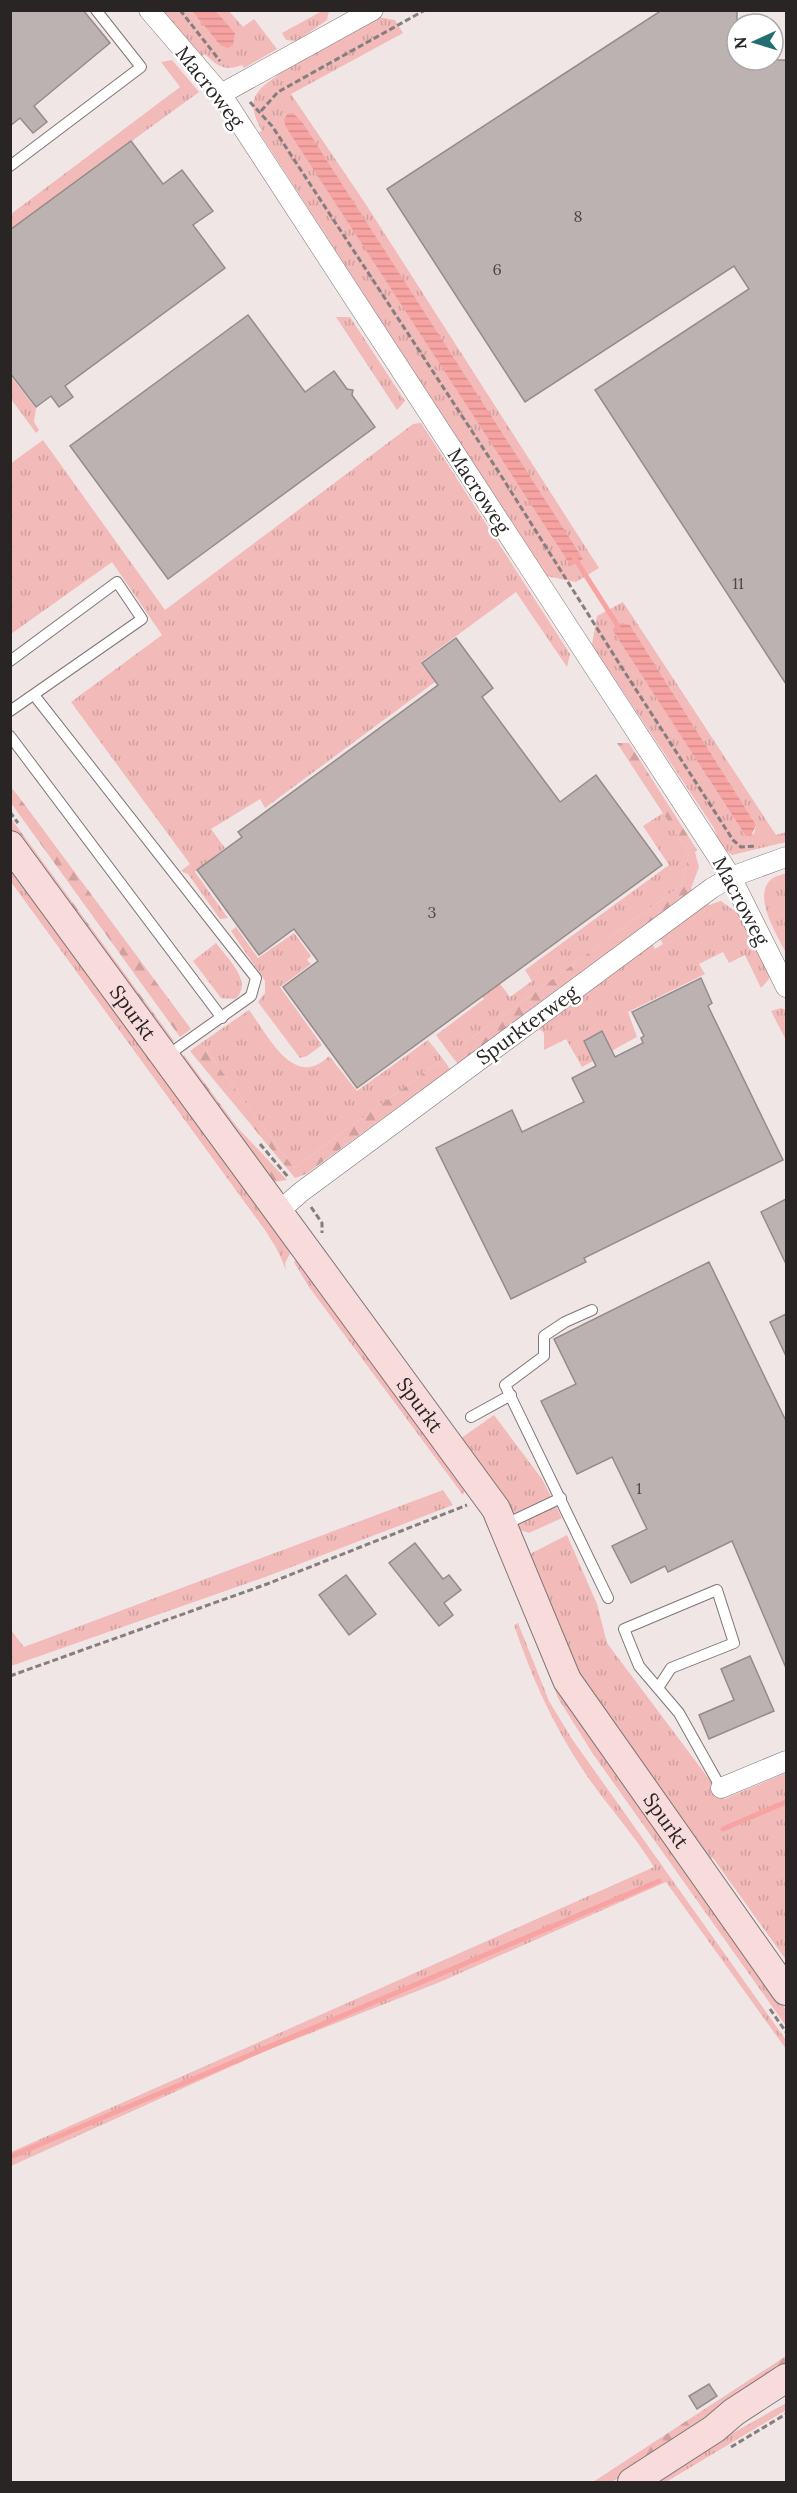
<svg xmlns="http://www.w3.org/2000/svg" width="797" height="2493" viewBox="0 0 797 2493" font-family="Lora,serif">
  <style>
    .grass { fill: url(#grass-tufts); fill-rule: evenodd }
    .forest { fill: url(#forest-firs) }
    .water { fill: url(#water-rules) }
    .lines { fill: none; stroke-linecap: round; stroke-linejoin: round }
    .stream { stroke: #f7a3a2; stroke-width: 5 }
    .building { fill: #bcb2b2; stroke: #958b8b; stroke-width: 1.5 }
    .lane-casing { stroke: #7f7675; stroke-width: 12 }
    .street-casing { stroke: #7f7675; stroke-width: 21 }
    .secondary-casing { stroke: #7f7675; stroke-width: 30 }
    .path { stroke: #857e7e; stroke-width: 3; stroke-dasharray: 6 3; stroke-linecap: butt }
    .lane { stroke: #fff; stroke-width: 10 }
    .street { stroke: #fff; stroke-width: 20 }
    .secondary { stroke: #f8dcdc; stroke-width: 28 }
    .labels { text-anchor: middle; stroke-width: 5; stroke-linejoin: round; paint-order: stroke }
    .number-label { font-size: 16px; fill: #4d4848 }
    .street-label { font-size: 20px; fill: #282524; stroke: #fff }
  </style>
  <defs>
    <pattern id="grass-tufts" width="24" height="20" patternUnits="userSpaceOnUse" patternTransform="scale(1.5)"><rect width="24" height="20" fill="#f2bab9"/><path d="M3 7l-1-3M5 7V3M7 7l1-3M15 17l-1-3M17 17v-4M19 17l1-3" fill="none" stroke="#d0a09f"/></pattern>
    <pattern id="forest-firs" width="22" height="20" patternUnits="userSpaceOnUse" patternTransform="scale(1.5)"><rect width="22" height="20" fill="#f2bab9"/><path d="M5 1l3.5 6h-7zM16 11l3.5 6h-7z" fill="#d0a09f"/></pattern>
    <pattern id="water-rules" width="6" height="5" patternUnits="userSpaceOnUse" patternTransform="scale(1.5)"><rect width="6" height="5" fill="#f7a3a2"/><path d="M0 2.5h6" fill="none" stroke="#d48c8b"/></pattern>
  </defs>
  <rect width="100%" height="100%" fill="#f1e6e6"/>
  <g class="grass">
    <path d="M163 11H192L220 45 235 33 216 11H229L243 27 254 19 277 49 244 68 242 65C225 72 217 66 205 54L202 56Z"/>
    <path d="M322 11H329L327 20 297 41 286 40 282 33Z"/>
    <path d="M377 17 395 20 403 33 291 94 365 203 599 568 576 582 546 576 259 132 262 131C247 103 251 93 277 76L276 72Z"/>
    <path d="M172 60 199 92 11 229V214L180 87 161 62Z"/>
    <path d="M336 317H350L405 401 397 410Z"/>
    <path d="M10 375 36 409 34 422 39 430 36 433 11 399Z"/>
    <path d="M421 423 570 654 567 667 516 592 421 662 435 682 265 808 260 799 211 829 225 848 195 872 228 918 220 919 188 874 181 871 190 864 71 702 162 635 112 562 11 634 10 464 43 440 165 610 413 424Z"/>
    <path d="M623 602 776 835 786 832V842L732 855 721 847 714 828 592 645 597 616ZM630 625 756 825 754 834 745 835 612 629Z"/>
    <path d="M663 813 689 853 682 885 450 1054 436 1035 484 999 468 975 485 964 510 997 532 981 525 970 669 865 643 826Z"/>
    <path d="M10 868 292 1250 285 1263 286 1270 278 1251 265 1230 11 882Z"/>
    <path d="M786 873C786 900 786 926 786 953 778 936 750 894 773 878 776 876 782 875 786 873Z"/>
    <path d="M721 901 733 910 736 909 769 970V979L761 988 745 955 729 963 723 952 699 964 705 974 628 1012 637 1037 582 1067 566 1039 544 1050V1033L538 1028 652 943 655 949 663 944 660 939 707 902 709 905Z"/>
    <path d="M236 927 258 958 294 933 311 956 307 960 311 964 280 987 322 1045 307 1056 300 1058 258 1002 265 993V981L231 931Z"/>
    <path d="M216 943C226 957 255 983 235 999L221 998 193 961Z"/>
    <path d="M781 1008 786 1010V1040L771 1011Z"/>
    <path d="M249 1010C268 1035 294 1091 329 1056L357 1091 428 1040 443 1059 294 1168 201 1043Z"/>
    <path d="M297 1257 465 1489 463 1495 309 1287 294 1262Z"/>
    <path d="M494 1415 542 1479 562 1518 529 1533 520 1530 457 1441Z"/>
    <path d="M443 1490 453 1505 268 1576 11 1666V1630L24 1647Z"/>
    <path d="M567 1535 597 1604 607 1643 724 1799 786 1773V1960L713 1858 703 1860 568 1662 528 1555Z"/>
    <path d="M518 1623 549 1701 572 1739 786 2040V2049L666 1882 440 1982 263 2052 11 2166V2152L654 1867C633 1833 605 1803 583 1770 553 1725 531 1676 514 1625Z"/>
    <path d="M529 1624 594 1738 786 2010V2026L593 1754 558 1698Z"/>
    <path d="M786 2403V2410L666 2482H646Z"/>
  </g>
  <g class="forest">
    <path d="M617 743H629L697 850 695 852 699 867 691 888 693 891 458 1064 450 1054 682 885 689 853Z"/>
    <path d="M10 786 19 797 191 1029 180 1037 11 803Z"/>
    <path d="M10 817 174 1041 165 1043 11 833Z"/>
    <path d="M201 1043 294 1168 443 1059 450 1069 306 1174 295 1178 190 1051Z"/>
    <path d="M184 1055 237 1127 287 1180 273 1182 182 1058Z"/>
    <path d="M786 2356V2371L612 2482H593Z"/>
  </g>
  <g class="water">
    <path d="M192 11H216L235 33 233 45 228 48 220 45Z"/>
    <path d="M293 113 302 122 583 559 571 566 286 127 284 120 287 114Z"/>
    <path d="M622 623 630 625 756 825 751 836 745 835 615 634 612 629Z"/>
  </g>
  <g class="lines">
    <g class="stream">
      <path d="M574 557 618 626"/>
      <path d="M723 1829 786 1802"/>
      <path d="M10 2157 659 1881"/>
    </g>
  </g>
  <g class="building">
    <path d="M10 10H83L110 43 34 106 47 122 33 133 20 118 10 126Z"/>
    <path d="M662 10H737V60H786V684L595 390 749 289 734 266 525 402 387 189Z"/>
    <path d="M131 141 163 184 182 170 213 211 193 225 225 268 65 386 73 397 59 407 51 396 36 407 10 373V230Z"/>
    <path d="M248 315 305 392 334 371 347 389 353 390 352 395 375 427 168 579 70 446Z"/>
    <path d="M456 638 493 688 482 697 560 802 596 775 662 865 357 1088 283 987 318 961 294 929 259 955 197 870 242 837 238 832 438 685 422 663Z"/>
    <path d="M701 978 712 1003 708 1006 783 1160 584 1258 586 1262 511 1299 436 1148 512 1110 522 1132 584 1102 572 1078 596 1066 584 1041 602 1031 615 1057 643 1043 641 1038 644 1036 632 1012Z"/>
    <path d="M786 1199V1264L761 1212Z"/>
    <path d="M709 1262 786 1421V1668L732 1541 668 1572 665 1566 631 1583 612 1546 647 1529 612 1457 577 1474 541 1401 576 1384 554 1339Z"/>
    <path d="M786 1314V1356L770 1322Z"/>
    <path d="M415 1543 443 1579 449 1575 461 1590 444 1603 453 1615 439 1626 389 1563Z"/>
    <path d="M346 1575 376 1614 349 1635 319 1595Z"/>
    <path d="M750 1656 774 1711 709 1739 699 1715 734 1700 721 1669Z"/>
    <path d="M709 2384 717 2396 697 2409 689 2396Z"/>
  </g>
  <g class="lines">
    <g class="lane-casing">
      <g id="lane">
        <path d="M10 166 141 67 96 10"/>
        <path d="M10 661 117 582 142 619 10 711"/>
        <path d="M34 695 256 978 251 996 165 1057"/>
        <path d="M10 736 222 1018"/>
        <path d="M592 1310 565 1322 544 1336V1356L505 1385 608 1598"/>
        <path d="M471 1417 511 1395"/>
        <path d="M504 1525 561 1498"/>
        <path d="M658 1688 671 1668 734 1643 717 1590 624 1629 639 1666 679 1713 721 1788"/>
      </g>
    </g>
    <g class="street-casing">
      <g id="street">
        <path d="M149 10 221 94 731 877 786 987"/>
        <path d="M221 94 373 10"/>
        <path d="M277 1213 301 1192 712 888 731 877 786 857"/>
        <path d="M721 1788 786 1761"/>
      </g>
    </g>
    <g class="secondary-casing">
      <g id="secondary">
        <path id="s1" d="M10 845 496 1509 567 1680 786 1991"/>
        <path d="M632 2482 714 2429 734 2412 786 2378"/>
      </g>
    </g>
    <g class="path">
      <path d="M180 10 220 61"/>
      <path d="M250 102 272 126 500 474 622 668 733 840 741 847 756 846"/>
      <path d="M261 111 278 92 425 10"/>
      <path d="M10 812 18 823"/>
      <path d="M260 1144 289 1178"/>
      <path d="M311 1207 322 1223V1233"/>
      <path d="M10 1676 267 1584 467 1505"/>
      <path d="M770 2009 786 2032"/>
      <path d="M731 2447 786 2414"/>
    </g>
    <use href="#lane" class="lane"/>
    <use href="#street" class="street"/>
    <use href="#secondary" class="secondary"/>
  </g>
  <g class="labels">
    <g class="number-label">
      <text x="578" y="222">8</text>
      <text x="497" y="275">6</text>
      <text x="738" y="589">11</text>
      <text x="432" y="918">3</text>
      <text x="639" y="1494">1</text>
    </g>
    <g class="street-label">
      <text transform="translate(210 87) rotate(52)" y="7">Macroweg</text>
      <text transform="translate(479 491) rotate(57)" y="7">Macroweg</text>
      <text transform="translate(741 901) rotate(62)" y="7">Macroweg</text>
      <text dy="7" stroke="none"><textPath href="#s1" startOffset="208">Spurkt</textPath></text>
      <text transform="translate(527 1025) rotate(-36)" y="7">Spurkterweg</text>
      <text dy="7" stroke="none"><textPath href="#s1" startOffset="694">Spurkt</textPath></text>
      <text dy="7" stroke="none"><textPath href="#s1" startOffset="1180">Spurkt</textPath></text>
    </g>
  </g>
  <rect width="797" height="2493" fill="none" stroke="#282524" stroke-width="24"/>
  <g transform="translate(755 42) rotate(266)"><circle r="28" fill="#ffffff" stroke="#a9a8a7" stroke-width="1.5"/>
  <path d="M0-4.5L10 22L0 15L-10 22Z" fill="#226e71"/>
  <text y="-9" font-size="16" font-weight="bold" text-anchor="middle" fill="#282524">N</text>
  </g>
</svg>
